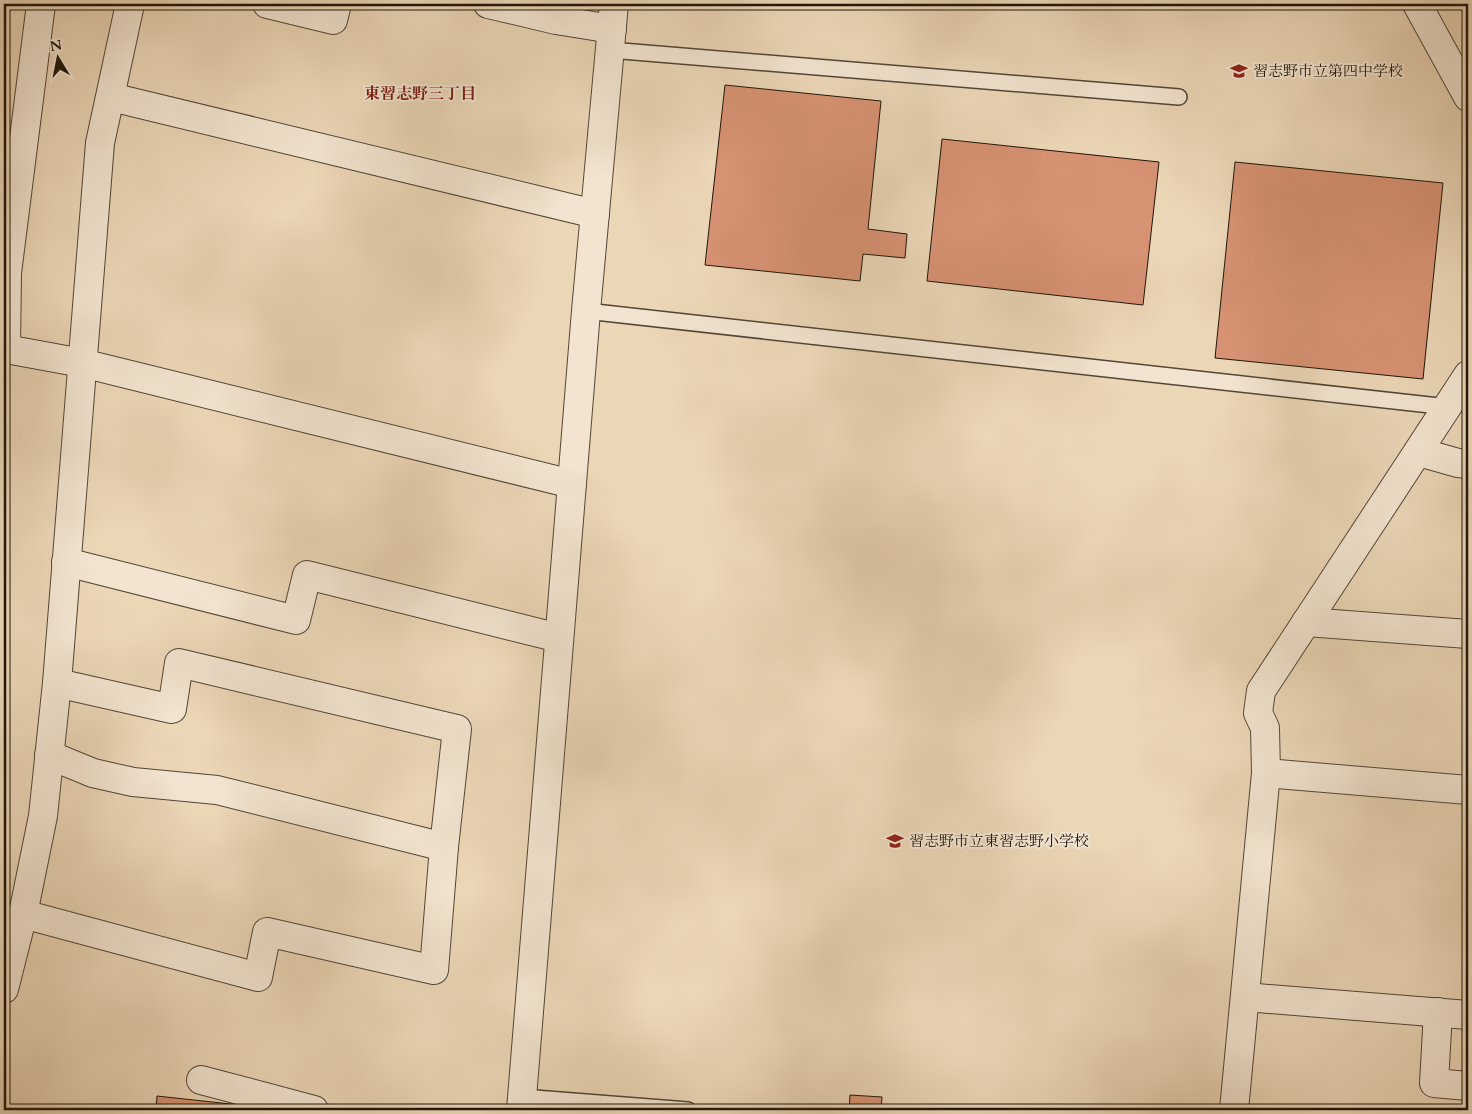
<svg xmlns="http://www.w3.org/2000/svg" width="1472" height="1114" viewBox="0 0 1472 1114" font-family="Cardo,'Noto Serif JP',serif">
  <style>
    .building { fill: #d79273; stroke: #1f160b }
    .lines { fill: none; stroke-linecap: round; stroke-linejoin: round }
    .service-casing { stroke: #524636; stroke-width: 18 }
    .minor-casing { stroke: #524636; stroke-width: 30 }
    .service { stroke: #f2e4d0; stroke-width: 15 }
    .minor { stroke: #f2e4d0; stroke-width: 28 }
    .labels { text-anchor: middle; stroke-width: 4; stroke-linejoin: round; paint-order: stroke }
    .poi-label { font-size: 15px; fill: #1f160b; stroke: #f2e4d0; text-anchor: start }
    .neighbourhood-label { font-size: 16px; font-weight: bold; fill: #7a1f14; stroke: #f2e4d0 }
  </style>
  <rect width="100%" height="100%" fill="#ebd6b6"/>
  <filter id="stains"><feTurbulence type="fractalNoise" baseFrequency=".004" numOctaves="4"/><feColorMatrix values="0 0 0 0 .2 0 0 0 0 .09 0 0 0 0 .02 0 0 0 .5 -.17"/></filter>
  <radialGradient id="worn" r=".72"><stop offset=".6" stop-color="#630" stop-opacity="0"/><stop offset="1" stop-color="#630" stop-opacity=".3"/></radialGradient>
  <g class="building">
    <path d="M725 85 881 101 868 229 907 234 905 258 863 254 860 281 705 265Z"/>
    <path d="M942 139 1159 162 1143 305 927 281Z"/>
    <path d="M1235 162 1443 183 1423 379 1215 358Z"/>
    <path d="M850 1095 882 1097 881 1110H849Z"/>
    <path d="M157 1096 258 1107 259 1110H156Z"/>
  </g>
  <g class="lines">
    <g class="service-casing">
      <g id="service">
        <path d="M610 50 1179 97"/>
        <path d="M586 311 1448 407"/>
        <path d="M522 1097 688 1110"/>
      </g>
    </g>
    <g class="minor-casing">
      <g id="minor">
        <path d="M267 4 333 20 337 4"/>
        <path d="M488 4 556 20 612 29"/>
        <path d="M1417 4 1468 97"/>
        <path d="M111 97 595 214"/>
        <path d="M4 272 7 273 6 349 82 363 572 484"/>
        <path d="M7 273 41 4"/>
        <path d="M1419 452 1458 463 1468 464"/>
        <path d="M66 562 296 620 307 575 559 638"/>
        <path d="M1306 622 1468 634"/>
        <path d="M49 755 93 773 133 782 217 790 444 847"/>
        <path d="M1266 773 1468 790"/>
        <path d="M23 914 258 977 267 932 434 970 444 847 457 729 179 663 172 709 57 683"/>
        <path d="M4 989 23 914 43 816 57 683 100 143 130 4"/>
        <path d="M1245 997 1468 1015"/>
        <path d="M1438 1012 1434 1083 1468 1086"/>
        <path d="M201 1080 314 1110"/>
        <path d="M521 1110 586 311 614 4"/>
        <path d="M1234 1110 1266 773 1265 728 1258 713 1261 691 1468 375"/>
      </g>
    </g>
    <use href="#service" class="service"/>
    <use href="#minor" class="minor"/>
  </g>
  <defs>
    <g id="school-bare" transform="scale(1.35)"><path d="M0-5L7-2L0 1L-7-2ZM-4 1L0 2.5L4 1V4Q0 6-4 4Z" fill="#8f2418" stroke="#f2e4d0" stroke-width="2.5" paint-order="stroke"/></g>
  </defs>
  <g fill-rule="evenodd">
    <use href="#school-bare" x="1239" y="71"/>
    <use href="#school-bare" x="895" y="841"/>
  </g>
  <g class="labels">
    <g class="poi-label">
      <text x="1253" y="76">習志野市立第四中学校</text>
      <text x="909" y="846">習志野市立東習志野小学校</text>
    </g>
    <g class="neighbourhood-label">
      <text x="420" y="99">東習志野三丁目</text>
    </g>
  </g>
  <rect width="1472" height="1114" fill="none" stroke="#ebd6b6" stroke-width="20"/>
  <rect x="5" y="5" width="1462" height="1104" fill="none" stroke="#1f160b" stroke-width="2.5"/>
  <rect x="10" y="10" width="1452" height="1094" fill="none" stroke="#1f160b"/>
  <g transform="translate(58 58) rotate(350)" stroke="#f2e4d0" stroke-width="4" paint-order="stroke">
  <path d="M0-4L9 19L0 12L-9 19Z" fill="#1f160b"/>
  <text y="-8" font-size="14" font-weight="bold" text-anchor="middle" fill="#1f160b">N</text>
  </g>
  <rect width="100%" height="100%" filter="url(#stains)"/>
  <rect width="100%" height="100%" fill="url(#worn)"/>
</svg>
